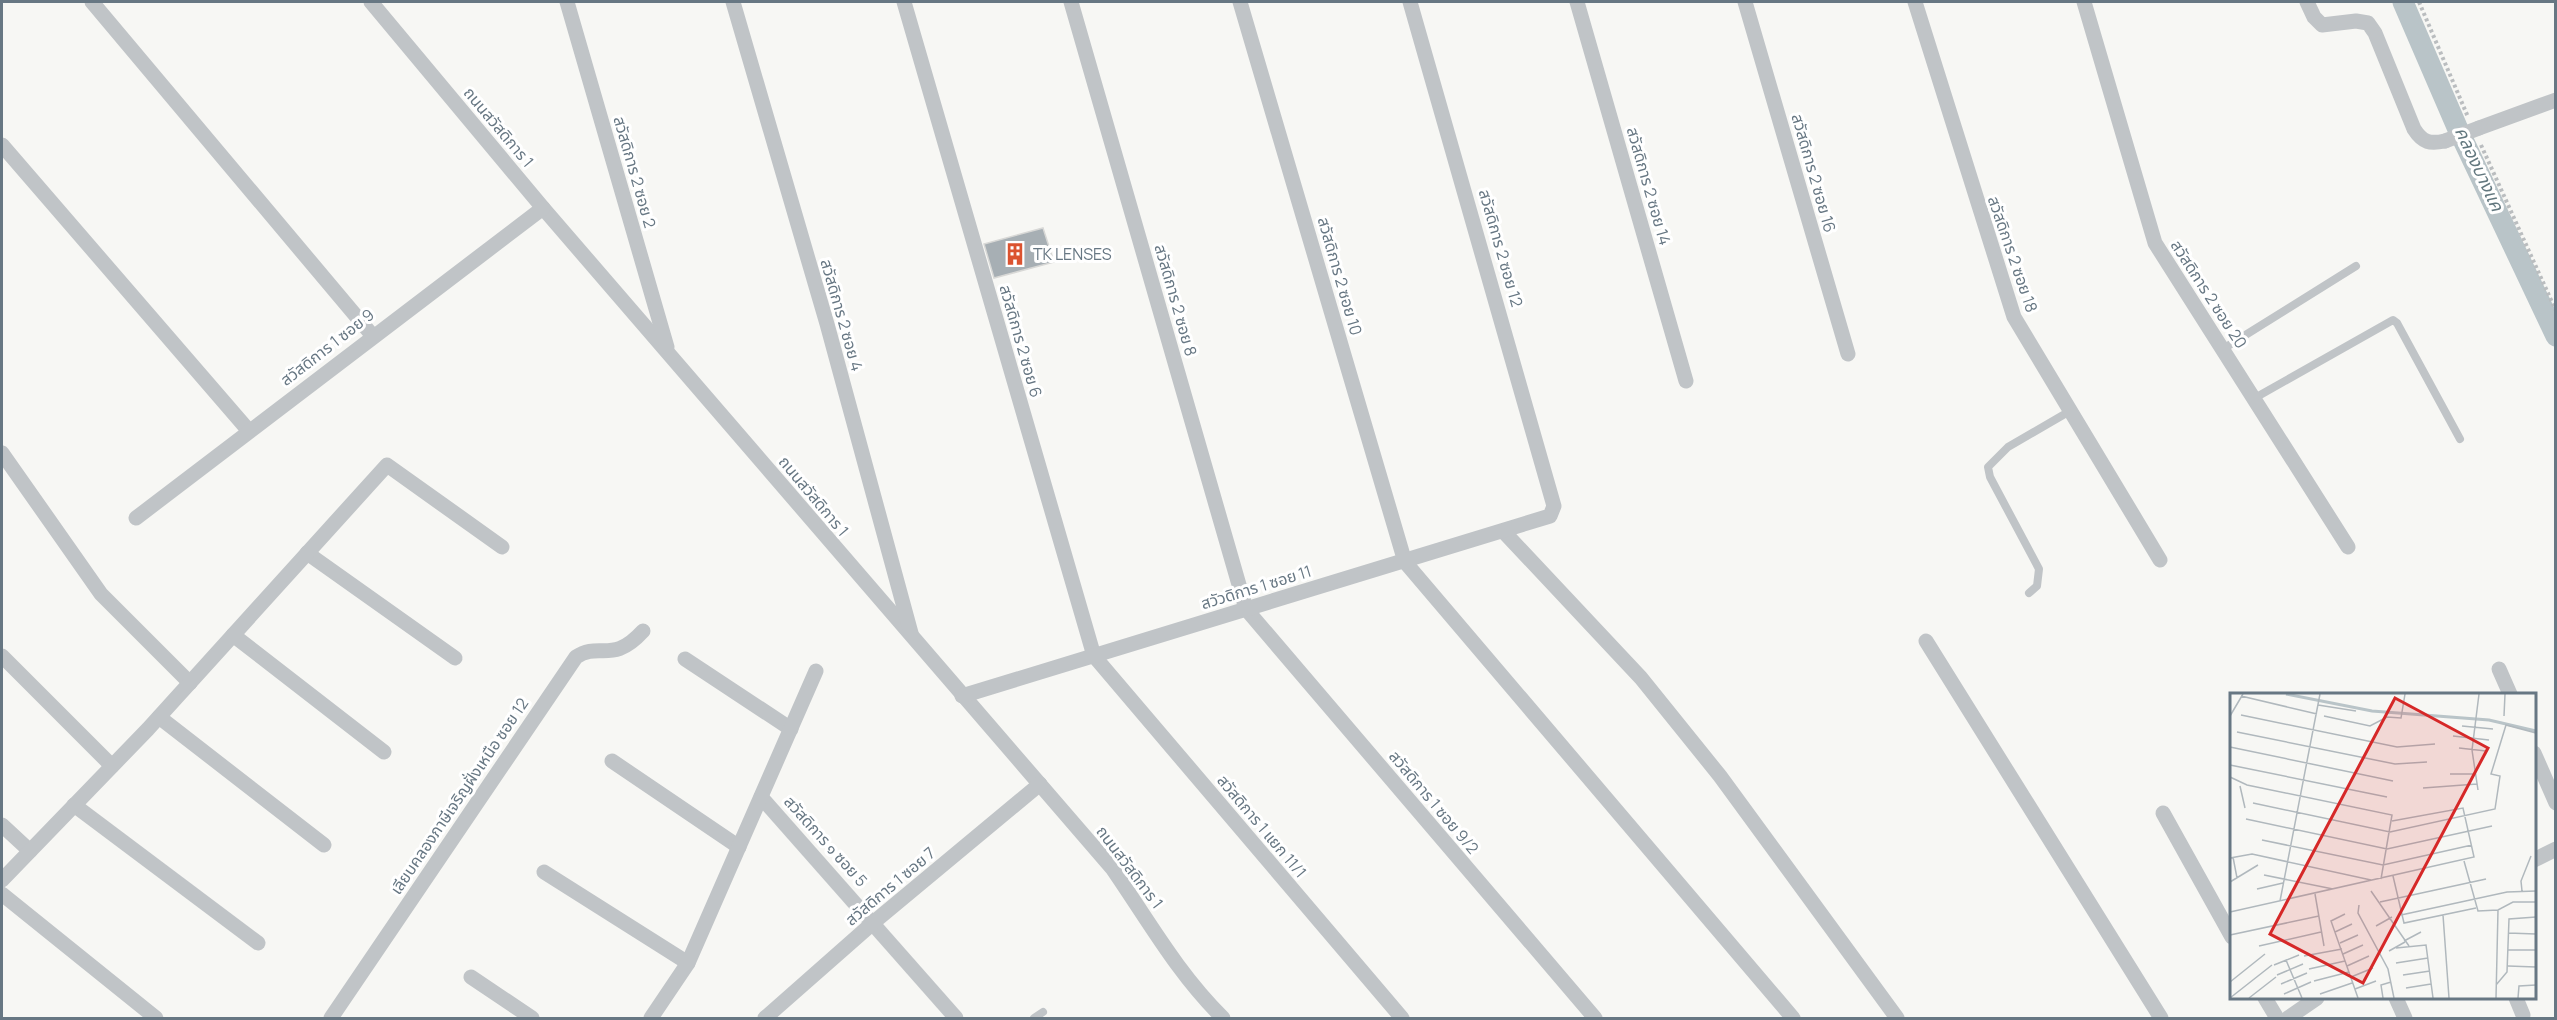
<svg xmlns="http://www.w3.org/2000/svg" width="2557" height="1020" viewBox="0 0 2557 1020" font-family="Manrope,'Noto Sans Thai',sans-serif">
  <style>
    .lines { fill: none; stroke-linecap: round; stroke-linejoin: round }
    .canal { stroke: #b9c4c8; stroke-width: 21 }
    .building { fill: #a7afb4; stroke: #d8d8d6; stroke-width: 1.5 }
    .path { stroke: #babdbf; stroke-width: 4; stroke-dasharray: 3 3; stroke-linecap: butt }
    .lane { stroke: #c0c4c7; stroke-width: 8 }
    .street { stroke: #c0c4c7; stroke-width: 15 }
    .street-bridge { stroke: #c0c4c7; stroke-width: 15 }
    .labels { text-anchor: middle; stroke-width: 6; stroke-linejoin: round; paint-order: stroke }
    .street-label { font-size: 16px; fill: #677783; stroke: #fff }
    .poi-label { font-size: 16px; fill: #677783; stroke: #fff; text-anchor: start }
    .water-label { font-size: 18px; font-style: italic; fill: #63787f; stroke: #fff }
    .inset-river { fill: none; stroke: #b9c4c8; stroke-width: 3 }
    .inset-road { fill: none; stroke: #b0b8bd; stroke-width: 1.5 }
    .view { fill: #d62828; fill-opacity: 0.15; stroke: #d62828; stroke-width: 3 }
    .inset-edge { fill: none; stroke: #677783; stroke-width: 3 }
  </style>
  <rect width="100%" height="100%" fill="#f7f7f4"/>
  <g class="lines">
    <path class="canal" d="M2403 2 2457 127 2556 336"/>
  </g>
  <path class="building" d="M1043 228 1054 262 994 278 984 244Z"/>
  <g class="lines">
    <g class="path">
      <path d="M2419 2 2468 117"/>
      <path d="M2481 145 2556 311"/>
    </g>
    <g class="lane">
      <path d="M2223 349 2356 266"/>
      <path d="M2253 399 2393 320 2397 323 2460 439"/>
      <path d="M2029 593 2037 586 2039 569 1990 477 1988 467 2008 447 2070 411"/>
      <path d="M1034 1018 1043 1012"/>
    </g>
    <g class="street">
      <path d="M92 2 372 335"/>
      <path d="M371 2 543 208 1112 868C1148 920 1178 974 1223 1018"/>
      <path d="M567 2 667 347"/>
      <path d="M733 2 827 324 911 633"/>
      <path d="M904 2 1094 656 1402 1018"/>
      <path d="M1071 2 1246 609 1595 1018"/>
      <path d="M1240 2 1405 562 1793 1018"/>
      <path d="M1577 2 1686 381"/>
      <path d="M1745 2 1848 354"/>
      <path d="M1915 2 2014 317 2160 560"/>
      <path d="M2084 2 2155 243 2348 547"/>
      <path d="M2307 2 2314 17 2322 25 2356 21 2368 23 2375 33 2414 129C2423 143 2430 144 2445 141"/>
      <path d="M2479 128 2556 100"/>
      <path d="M2 145 249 431"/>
      <path d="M2 453 101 594 190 683"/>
      <path d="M136 518 543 208"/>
      <path d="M1504 532 1641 678 1720 776 1897 1018"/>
      <path d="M307 553 455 658"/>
      <path d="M233 635 384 752"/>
      <path d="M1926 641 2161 1018"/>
      <path d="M2 656 112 766"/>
      <path d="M685 659 791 729"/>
      <path d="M2499 669 2510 694"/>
      <path d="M962 696 1550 516 1554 506 1410 2"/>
      <path d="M159 717 324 845"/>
      <path d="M2534 753 2556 803"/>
      <path d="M612 761 739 847"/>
      <path d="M761 797 956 1018"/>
      <path d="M74 805 258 943"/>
      <path d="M2163 813 2232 937"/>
      <path d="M2 825 30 851"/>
      <path d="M2534 860 2556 849"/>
      <path d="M544 872 688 963"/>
      <path d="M2 880 148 729 387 465 502 547"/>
      <path d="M2 894 156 1018"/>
      <path d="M471 977 532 1018"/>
      <path d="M2265 998 2277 1018"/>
      <path d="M2396 998 2405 1018"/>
      <path d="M2516 998 2523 1015"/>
      <path d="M331 1018 576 657C600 641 612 665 643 631"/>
      <path d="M651 1018 688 963 816 671"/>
      <path d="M765 1018 874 922 1040 784"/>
      <path d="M2288 1018 2317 998"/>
    </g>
    <path class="street-bridge" d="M2445 141 2479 128"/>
  </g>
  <defs>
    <g id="building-bare" transform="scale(1.8)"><path d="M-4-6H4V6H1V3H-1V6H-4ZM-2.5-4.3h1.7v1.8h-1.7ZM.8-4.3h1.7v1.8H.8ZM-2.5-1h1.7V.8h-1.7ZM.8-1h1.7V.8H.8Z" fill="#db5330" stroke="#fff" stroke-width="2.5" paint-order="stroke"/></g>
  </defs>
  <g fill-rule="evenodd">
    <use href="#building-bare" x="1015" y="254"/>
  </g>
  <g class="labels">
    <g class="street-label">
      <text transform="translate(499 127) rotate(50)" y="6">ถนนสวัสดิการ 1</text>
      <text transform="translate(635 172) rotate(74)" y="6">สวัสดิการ 2 ซอย 2</text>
      <text transform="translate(1814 173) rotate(74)" y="6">สวัสดิการ 2 ซอย 16</text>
      <text transform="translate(1649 186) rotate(74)" y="6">สวัสดิการ 2 ซอย 14</text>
      <text transform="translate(1501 248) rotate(74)" y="6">สวัสดิการ 2 ซอย 12</text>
      <text transform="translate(2013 254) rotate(71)" y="6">สวัสดิการ 2 ซอย 18</text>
      <text transform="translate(1340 276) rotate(74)" y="6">สวัสดิการ 2 ซอย 10</text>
      <text transform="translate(2209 294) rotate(57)" y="6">สวัสดิการ 2 ซอย 20</text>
      <text transform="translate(1176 300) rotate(74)" y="6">สวัสดิการ 2 ซอย 8</text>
      <text transform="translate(842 315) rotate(74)" y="6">สวัสดิการ 2 ซอย 4</text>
      <text transform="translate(1021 341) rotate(74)" y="6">สวัสดิการ 2 ซอย 6</text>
      <text transform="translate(327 347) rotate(-38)" y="6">สวัสดิการ 1 ซอย 9</text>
      <text transform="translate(814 496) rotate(50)" y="6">ถนนสวัสดิการ 1</text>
      <text transform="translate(1256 587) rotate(-17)" y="6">สวัวดิการ 1 ซอย 11</text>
      <text transform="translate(459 796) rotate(-56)" y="6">เลียบคลองภาษีเจริญฝั่งเหนือ ซอย 12</text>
      <text transform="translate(1434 802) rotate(50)" y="6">สวัสดิการ 1 ซอย 9/2</text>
      <text transform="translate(1262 826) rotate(50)" y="6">สวัสดิการ 1 แยก 11/1</text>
      <text transform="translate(826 841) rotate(48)" y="6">สวัสดิการ ๑ ซอย 5</text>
      <text transform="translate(1130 867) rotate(53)" y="6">ถนนสวัสดิการ 1</text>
      <text transform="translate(890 886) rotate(-40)" y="6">สวัสดิการ 1 ซอย 7</text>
    </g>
    <g class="poi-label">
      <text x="1033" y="260">TK LENSES</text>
    </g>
    <g class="water-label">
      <text transform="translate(2479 169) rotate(65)" y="6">คลองบางแค</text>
    </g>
  </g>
  <g transform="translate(2230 693)">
    <rect width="306" height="306" fill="#f7f7f4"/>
    <path class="inset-river" d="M56 1 142 18 259 27 306 38"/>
    <path class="inset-road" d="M11 3 87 21M88 12 126 18M11 22 167 54 205 51M0 23 13 1M94 23 140 33 157 24 171 25 175 1M274 23 275 1M232 33 263 36M7 39 165 71 197 69M223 43 259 47M0 54 163 88M229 55 256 58M0 72 157 104M220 81H245M0 84 17 92 162 122 151 186M10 93 15 115M193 95 247 91M248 97 242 57 249 1M23 110 160 139 265 116 270 83 261 81 276 32 306 40M16 126 157 156 262 133M32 147 153 172 242 152M3 164 7 185M0 165 22 161 141 187M234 168 248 218 268 217 283 209H306M34 182 103 196M163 183 174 230 246 215M0 189 28 172M27 196 53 190M141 198 179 253M292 198 291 188 301 163M85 201 94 253M50 208 90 1M150 209 256 186M129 212 128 220 158 276 164 305M0 219 244 164 233 115 162 128M115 221 101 228 128 305M171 222 277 199 306 198M213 222 219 305M146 233 162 224M105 239 122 231M278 240 306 241M0 242 89 223M174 248 191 239M110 250 128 242M29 253 91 239M166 255 196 252 203 305M278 257H306M159 258 175 249M113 261 133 252M74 263 112 256M56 267 72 305M166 270 198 265M44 272 69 262M117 273 139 263M278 273 306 274M79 276 115 268M47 282 73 271M173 282 200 278M121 284 143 275M84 288 119 279M0 289 35 261M51 291 77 280M266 292 277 279 279 226 306 224M176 295 201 291M125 296 146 288M54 301 81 289M90 301 122 290M0 305 42 272M19 305 46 284M153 305 151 292 161 289M266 305 268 217M288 305 289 293 306 292"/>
    <path class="view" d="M165 5 258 55 133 290 40 241Z"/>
    <rect width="306" height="306" class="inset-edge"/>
  </g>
  <rect width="2557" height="1020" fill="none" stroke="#677783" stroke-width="6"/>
</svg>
